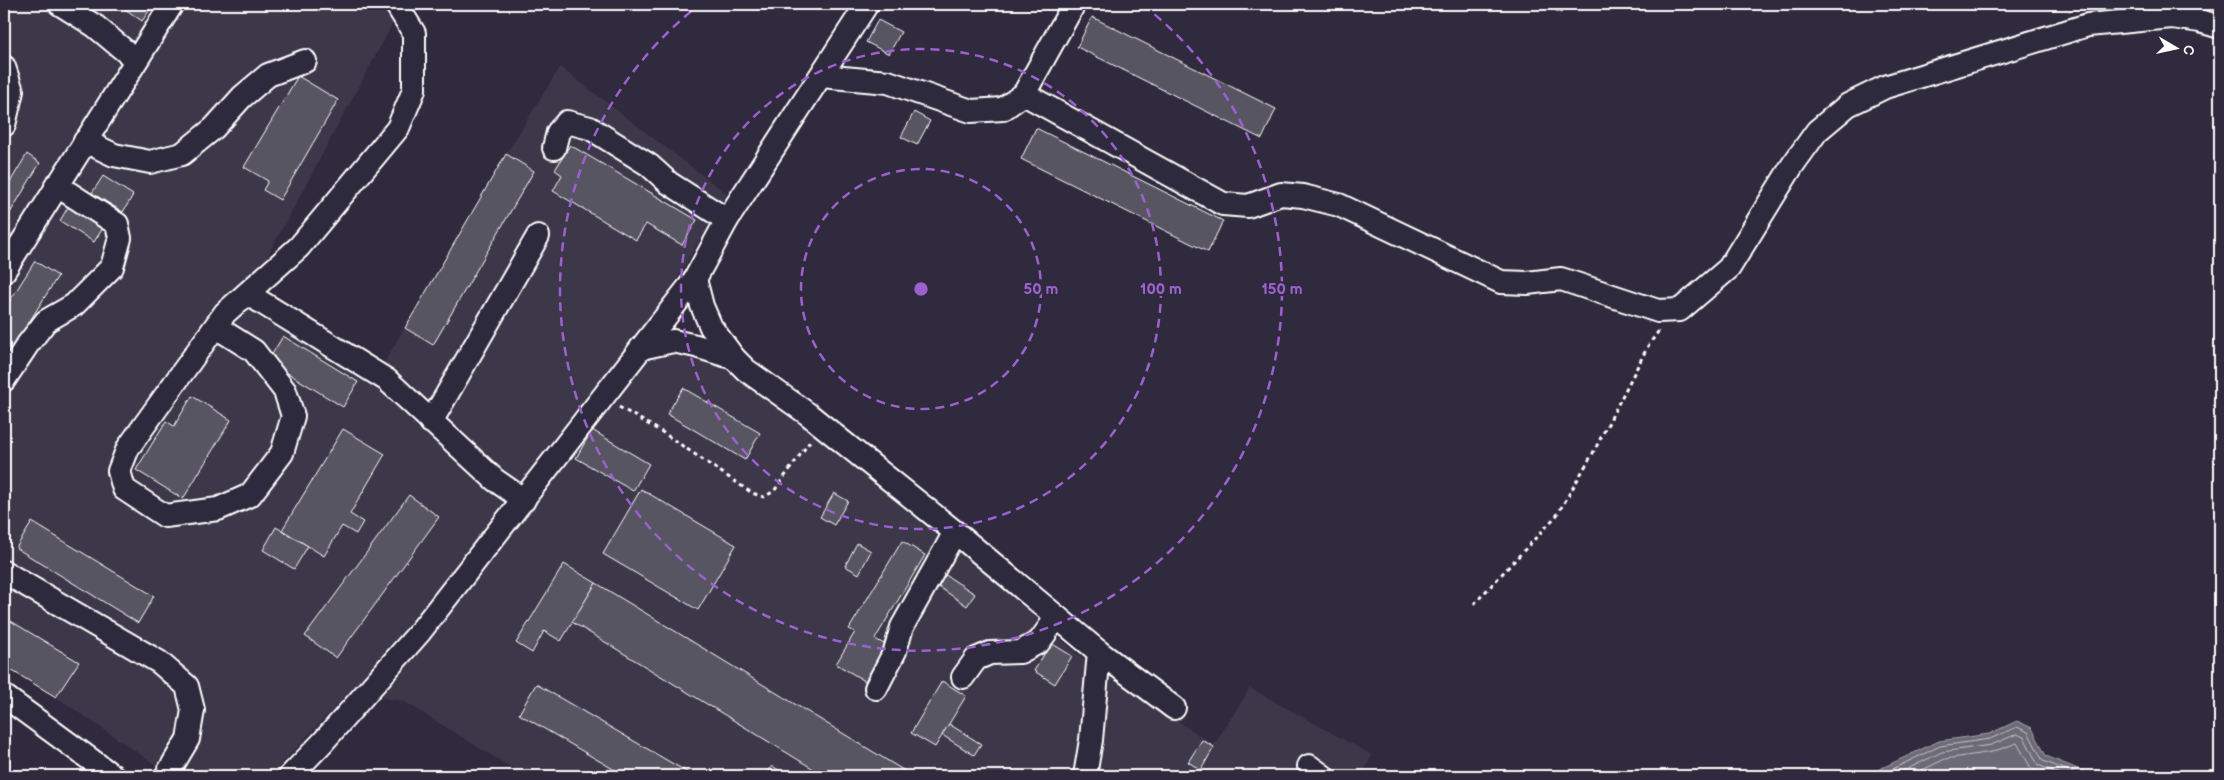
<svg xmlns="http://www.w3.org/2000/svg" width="2224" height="780" viewBox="0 0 2224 780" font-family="'Balsamiq Sans',sans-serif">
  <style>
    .built { fill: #3c3749 }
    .water { fill: #6d6a77; stroke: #a7a6ad }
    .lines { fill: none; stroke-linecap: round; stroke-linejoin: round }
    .shore { stroke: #c5c3c9; stroke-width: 1 }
    .building { fill: #595564; stroke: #fff }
    .minor-casing { stroke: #fff; stroke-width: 26 }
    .path { stroke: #fff; stroke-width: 3; stroke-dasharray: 4 4; stroke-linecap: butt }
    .minor { stroke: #2f2a3d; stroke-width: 22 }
    .ring { fill: none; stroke: #9c61cf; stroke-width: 2.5; stroke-dasharray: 9 6 }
    .centre { fill: #9c61cf; stroke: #2f2a3d; stroke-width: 2.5 }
    .ring-label { font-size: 15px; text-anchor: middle; font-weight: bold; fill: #9c61cf; stroke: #2f2a3d; stroke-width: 4; stroke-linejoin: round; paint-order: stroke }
  </style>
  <rect width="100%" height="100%" fill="#2f2a3d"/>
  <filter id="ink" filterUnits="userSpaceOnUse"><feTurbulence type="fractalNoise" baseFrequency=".02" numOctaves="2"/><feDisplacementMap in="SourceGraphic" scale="10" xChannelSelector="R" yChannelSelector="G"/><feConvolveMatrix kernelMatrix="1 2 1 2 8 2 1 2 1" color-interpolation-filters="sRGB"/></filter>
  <g filter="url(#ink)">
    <path class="built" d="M4 4H381L398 14 253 283 384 363 506 154 560 67 727 194 669 292 650 315 827 443 972 562 1081 657 1214 745 1250 688 1372 755 1362 776H1103L1052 772 1051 776H525L403 701 349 692 270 776H172L56 697 4 666Z"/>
    <path class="water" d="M2017 721 2032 728 2046 756 2095 776H1865L1939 741 1989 734Z"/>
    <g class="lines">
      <g class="shore">
        <path d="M1878 776 1940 746 1990 739 2017 727 2028 732 2043 761 2082 776"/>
        <path d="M1893 776 1942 752 1991 745 2017 734 2024 737 2038 765 2065 776"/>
        <path d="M1910 776 1945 759 1992 752 2017 743 2031 768 2045 776"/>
      </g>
    </g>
    <g class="building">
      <path d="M118 4H154L142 21Z"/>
      <path d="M1542 4H1566L1561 13Z"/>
      <path d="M1092 17 1276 109 1262 139 1077 47Z"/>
      <path d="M878 20 901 32 889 54 866 42Z"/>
      <path d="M298 76 338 100 280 200 263 190 268 181 244 167Z"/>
      <path d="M914 112 930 121 917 145 901 137Z"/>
      <path d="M1036 128 1223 221 1208 252 1021 159Z"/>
      <path d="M570 145 697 220 682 245 646 224 636 240 553 191 562 175 555 170Z"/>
      <path d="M27 154 40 163 4 223V192Z"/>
      <path d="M506 154 534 171 433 345 405 328Z"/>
      <path d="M103 176 133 195 123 212 92 193Z"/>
      <path d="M68 207 103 228 94 242 60 221Z"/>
      <path d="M35 261 58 276 4 362V310Z"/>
      <path d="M283 336 358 382 343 407 268 361Z"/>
      <path d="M683 388 760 433 745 460 667 414Z"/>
      <path d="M192 396 231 420 183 499 136 470 166 421 174 426Z"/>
      <path d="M343 429 385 454 350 514 363 522 356 534 342 526 324 556 282 530Z"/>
      <path d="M592 430 649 464 633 491 576 458Z"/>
      <path d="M641 489 736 545 698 610 603 554Z"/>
      <path d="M834 493 848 501 834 525 820 517Z"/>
      <path d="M409 495 439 517 336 658 305 636Z"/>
      <path d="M32 522 154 596 138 623 16 548Z"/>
      <path d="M276 527 308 546 294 569 263 550Z"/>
      <path d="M902 541 925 555 875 639 886 645 865 681 836 664 855 632 849 629Z"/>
      <path d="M857 543 871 551 859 574 845 566Z"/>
      <path d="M564 564 596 583 561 641 544 631 532 653 516 643Z"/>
      <path d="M944 574 975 594 967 606 936 585Z"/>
      <path d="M596 583 908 773 906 776H825L572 622Z"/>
      <path d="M4 617 79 662 56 697 4 666Z"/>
      <path d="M1051 643 1072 656 1055 684 1034 671Z"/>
      <path d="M942 681 966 696 935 747 911 733Z"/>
      <path d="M536 684 694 776H625L519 714Z"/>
      <path d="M949 724 981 744 974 755 942 735Z"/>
      <path d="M1202 740 1214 747 1201 770 1188 762Z"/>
      <path d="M772 766 789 776H766Z"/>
    </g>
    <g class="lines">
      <g class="minor-casing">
        <g id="minor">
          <path d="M60 4 95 26 136 60"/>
          <path d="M4 67 12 91 4 125"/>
          <path d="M821 76 888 82 971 111 1003 109 1024 94 1074 4"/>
          <path d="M1024 94 1223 204 1248 206 1281 194 1303 196 1339 205 1501 282 1527 283 1561 279 1658 311 1680 310 1729 268 1792 166 1817 131 1848 105 1885 87 2088 25 2172 17 2200 21 2220 27"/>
          <path d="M85 141 114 155 150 162 182 154 214 128 242 97 268 75 305 61"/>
          <path d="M554 148 558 132 567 122 590 128 649 165 669 183 727 220"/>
          <path d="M4 271 172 4"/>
          <path d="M695 279 702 306 711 327 734 358"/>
          <path d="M248 294 387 380 495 480 524 500"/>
          <path d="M216 327 254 351 285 391 293 416 282 453 250 495 218 509 165 516 124 489 119 471 128 448 225 313 299 247 398 128 414 90V33L396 4"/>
          <path d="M641 348 673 341 696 346 734 358 746 370 808 414 955 532 1099 652 1174 708"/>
          <path d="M4 380 28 344 46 321 74 305 112 267 120 238 117 224 56 185"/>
          <path d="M431 422 538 236"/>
          <path d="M4 572 159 662 187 686 193 710 188 739 166 776"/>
          <path d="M963 677 976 659 990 653 1020 652 1039 642 1057 617"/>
          <path d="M876 688 895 651 902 627 955 532"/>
          <path d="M4 696 113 776"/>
          <path d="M1309 766 1323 776"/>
          <path d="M290 776 322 743 419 633 695 279 727 220 867 4"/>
          <path d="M1085 776 1091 740 1099 652"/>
        </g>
      </g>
      <g class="path">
        <path d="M2065 4 2070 11"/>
        <path d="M619 407 662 432 752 493 764 497 774 491 811 440"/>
        <path d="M1474 604 1557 515 1593 453 1648 346 1660 329"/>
      </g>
      <use href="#minor" class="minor"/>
    </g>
  </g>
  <g class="ring">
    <circle cx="921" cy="289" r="120"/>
    <circle cx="921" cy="289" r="240"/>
    <path d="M1143 5A361 361 0 1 1 699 5"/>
  </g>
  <circle cx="921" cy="289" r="8" class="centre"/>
  <g class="ring-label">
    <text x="1041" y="294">50 m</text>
    <text x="1161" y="294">100 m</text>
    <text x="1282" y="294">150 m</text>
  </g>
  <rect width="2224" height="780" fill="none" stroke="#2f2a3d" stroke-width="20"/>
  <rect x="10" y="10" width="2204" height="760" fill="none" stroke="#fff" stroke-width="2" filter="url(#ink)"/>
  <g transform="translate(2176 48) rotate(99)" stroke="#2f2a3d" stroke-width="4" paint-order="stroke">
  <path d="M0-4L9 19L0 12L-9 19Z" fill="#ffffff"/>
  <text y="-8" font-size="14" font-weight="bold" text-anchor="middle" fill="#ffffff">С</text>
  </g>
</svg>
